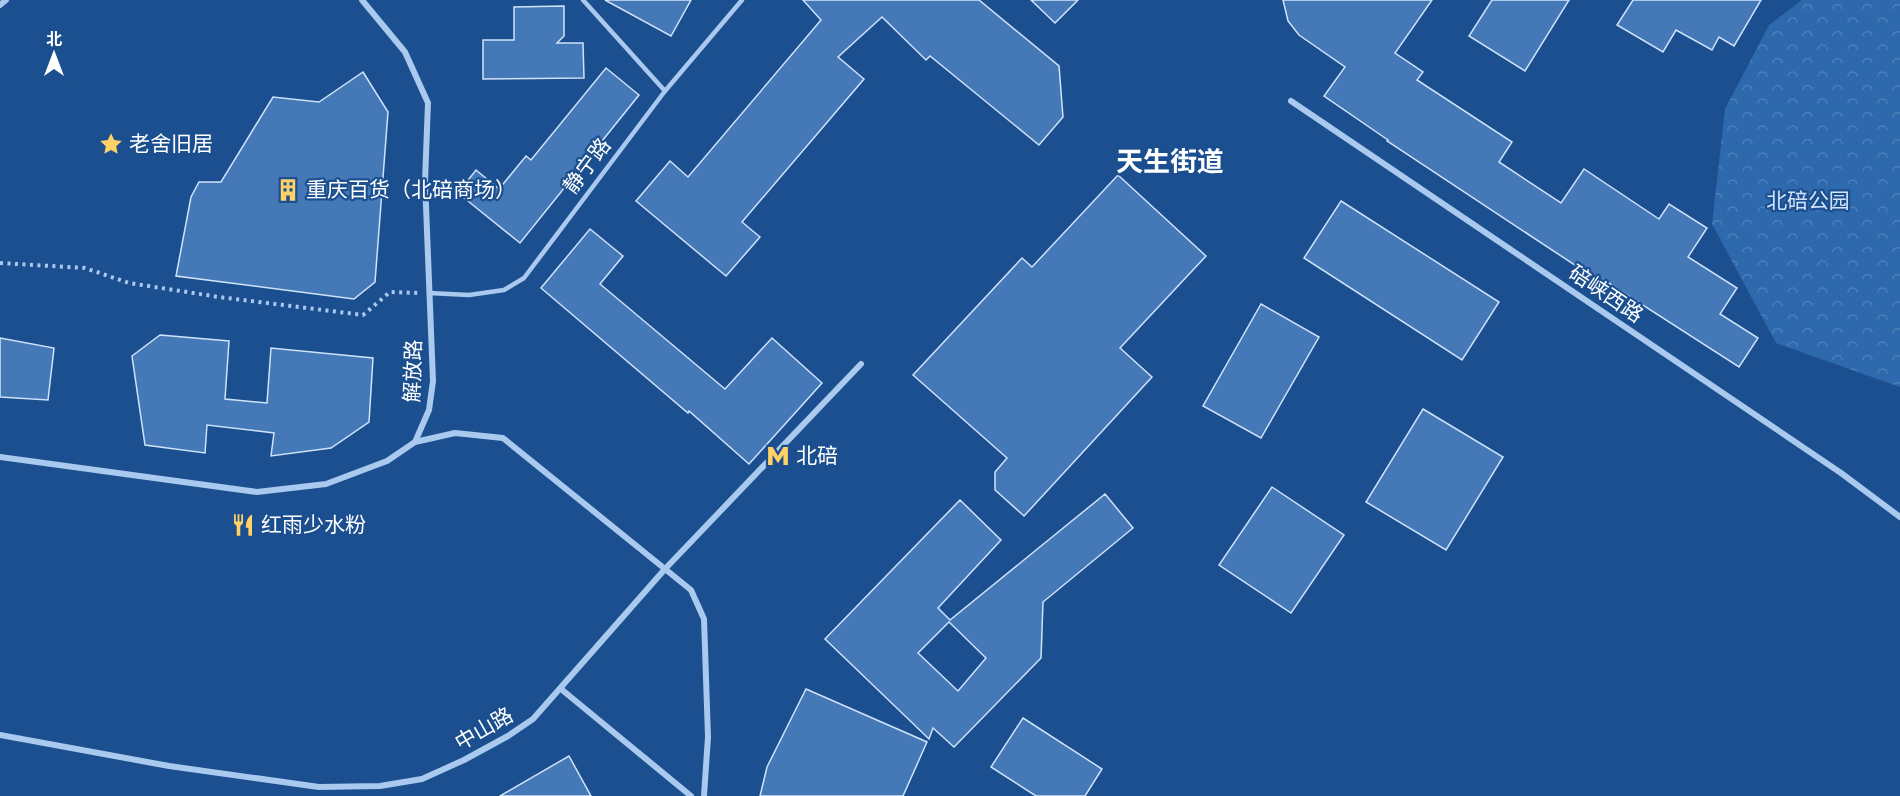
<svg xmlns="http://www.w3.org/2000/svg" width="1900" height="796" viewBox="0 0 1900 796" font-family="Figtree,'Noto Sans SC',sans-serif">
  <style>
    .forest { fill: url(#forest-crowns) }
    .building { fill: #4478b7; stroke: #cfe3fa; stroke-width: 1.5; fill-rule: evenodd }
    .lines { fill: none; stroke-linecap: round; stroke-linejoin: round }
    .path { stroke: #a9c9ee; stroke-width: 4; stroke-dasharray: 3 4.5; stroke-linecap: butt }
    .service { stroke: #a9c9ee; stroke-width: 4.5 }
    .minor { stroke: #a9c9ee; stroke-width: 6 }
    .labels { text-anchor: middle; stroke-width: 4.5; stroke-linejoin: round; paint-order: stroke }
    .poi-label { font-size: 21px; fill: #fff; stroke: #1b4f8f; text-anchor: start }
    .street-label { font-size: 21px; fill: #fff; stroke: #1b4f8f }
    .park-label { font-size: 21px; fill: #cfe3fa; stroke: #1b4f8f }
    .district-label { font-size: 27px; font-weight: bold; fill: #fff; stroke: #1b4f8f }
  </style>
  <defs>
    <pattern id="forest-crowns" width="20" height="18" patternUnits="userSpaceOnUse" patternTransform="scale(1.5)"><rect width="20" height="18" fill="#2e69ad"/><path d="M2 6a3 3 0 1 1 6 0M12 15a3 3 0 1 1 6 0" fill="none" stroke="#4d80b9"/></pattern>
  </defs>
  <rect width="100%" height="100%" fill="#1b4f8f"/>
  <path class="forest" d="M1802 0H1900V387L1776 343 1712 224 1725 109 1769 25Z"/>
  <g class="building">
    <path d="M605 0H691L671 36Z"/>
    <path d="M803 0H979L1059 66 1063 117 1039 145 930 56 926 60 882 17 838 57 864 79 742 222 760 237 726 276 636 201 670 161 688 177 821 20Z"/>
    <path d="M1031 0H1078L1055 23Z"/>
    <path d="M1283 0H1432L1395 53 1423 72 1417 80 1512 142 1499 162 1561 203 1584 169 1659 219 1669 204 1707 228 1688 257 1737 288 1720 314 1758 338 1739 367 1604 280 1602 283 1387 141 1388 140 1324 96 1345 67 1299 35 1288 21Z"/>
    <path d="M1492 0H1569L1525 71 1469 36Z"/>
    <path d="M1633 0H1761L1734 46 1719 37 1712 50 1676 30 1663 52 1617 25Z"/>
    <path d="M564 6V36L557 43H583L584 78 483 79V40H514V7Z"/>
    <path d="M606 68 639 95 520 243 458 193 476 170 499 189 526 156 531 160Z"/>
    <path d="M363 72 388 112 375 282 354 299 176 276 191 197 199 182H221L273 97 319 102Z"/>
    <path d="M1118 175 1206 256 1120 348 1152 377 1024 516 995 490V472L1007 458 913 375 1022 258 1032 267Z"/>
    <path d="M1341 201 1499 302 1462 360 1304 258Z"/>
    <path d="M590 229 623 256 600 284 725 389 772 338 822 383 749 464 689 411 688 413 541 288Z"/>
    <path d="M1261 304 1319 337 1261 438 1203 406Z"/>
    <path d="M160 335 229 341 225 399 267 403 271 348 373 358 369 422 331 448 271 456 274 433 207 425 205 453 145 445 132 356Z"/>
    <path d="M0 338 54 348 48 400 0 397Z"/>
    <path d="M1423 409 1503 457 1446 550 1366 502Z"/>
    <path d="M1272 487 1344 535 1291 613 1219 565Z"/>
    <path d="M1105 494 1133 528 1043 602 1041 658 954 747 933 728 929 739 825 639 960 500 1001 540 938 608 950 620ZM949 622 986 658 958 691 918 653Z"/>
    <path d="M806 689 927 742 903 796H760L767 767Z"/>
    <path d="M1023 718 1102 769 1085 796H1036L991 767Z"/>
    <path d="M569 756 591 796H500Z"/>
  </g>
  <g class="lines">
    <path class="path" d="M0 263 85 268 129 283 219 297 363 315 390 292 418 293"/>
    <g class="service">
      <path d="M583 0 665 91"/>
      <path d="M429 293 469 295 504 290 524 278 665 91 742 0"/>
    </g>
    <g class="minor">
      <path d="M0 5 6 0"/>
      <path d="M1291 101 1841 473 1900 517"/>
      <path d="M415 442 455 433 503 438 691 590 704 619 708 737 704 796"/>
      <path d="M0 457 257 492 326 484 387 461 415 442 429 410 433 381 425 181 428 103 405 52 362 0"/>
      <path d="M561 689 691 796"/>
      <path d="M0 735 169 766 319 787 380 786 422 779 464 760 508 736 533 719 665 569 861 364"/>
    </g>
  </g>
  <defs>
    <g id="sight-bare" transform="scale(1.8)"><path d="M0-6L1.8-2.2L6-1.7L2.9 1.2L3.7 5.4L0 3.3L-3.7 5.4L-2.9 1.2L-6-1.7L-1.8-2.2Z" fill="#ffd166" stroke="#1b4f8f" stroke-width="2.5" paint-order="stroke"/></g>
    <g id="building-bare" transform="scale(1.8)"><path d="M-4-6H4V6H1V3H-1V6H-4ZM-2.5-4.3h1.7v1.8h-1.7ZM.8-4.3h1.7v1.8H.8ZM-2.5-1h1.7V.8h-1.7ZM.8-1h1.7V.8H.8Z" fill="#ffd166" stroke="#1b4f8f" stroke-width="2.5" paint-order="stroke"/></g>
    <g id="metro-bare" transform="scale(1.8)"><path d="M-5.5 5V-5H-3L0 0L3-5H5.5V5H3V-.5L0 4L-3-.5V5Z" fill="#ffd166" stroke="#1b4f8f" stroke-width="2.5" paint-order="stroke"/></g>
    <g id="restaurant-bare" transform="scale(1.8)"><path d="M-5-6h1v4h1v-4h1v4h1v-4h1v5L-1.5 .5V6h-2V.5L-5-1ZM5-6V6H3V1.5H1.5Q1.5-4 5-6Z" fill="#ffd166" stroke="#1b4f8f" stroke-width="2.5" paint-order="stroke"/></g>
  </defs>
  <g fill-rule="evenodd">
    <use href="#sight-bare" x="111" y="144"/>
    <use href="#building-bare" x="288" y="190"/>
    <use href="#metro-bare" x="778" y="456"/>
    <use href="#restaurant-bare" x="243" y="525"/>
  </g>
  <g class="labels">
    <g class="poi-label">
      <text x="129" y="151">老舍旧居</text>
      <text x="306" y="197">重庆百货（北碚商场）</text>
      <text x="796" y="463">北碚</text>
      <text x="261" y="532">红雨少水粉</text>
    </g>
    <g class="street-label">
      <text transform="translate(587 166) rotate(-53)" y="7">静宁路</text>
      <text transform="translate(1606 294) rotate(34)" y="7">碚峡西路</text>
      <text transform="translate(413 371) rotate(-88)" y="7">解放路</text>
      <text transform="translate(484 729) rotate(-30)" y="7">中山路</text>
    </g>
    <g class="park-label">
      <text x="1808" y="208">北碚公园</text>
    </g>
    <g class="district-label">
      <text x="1170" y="171">天生街道</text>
    </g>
  </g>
  <g transform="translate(54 54)" stroke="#1b4f8f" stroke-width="4.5" paint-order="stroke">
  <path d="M0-4.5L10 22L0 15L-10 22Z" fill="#ffffff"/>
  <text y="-9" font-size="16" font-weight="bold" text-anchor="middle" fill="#ffffff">北</text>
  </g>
</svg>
